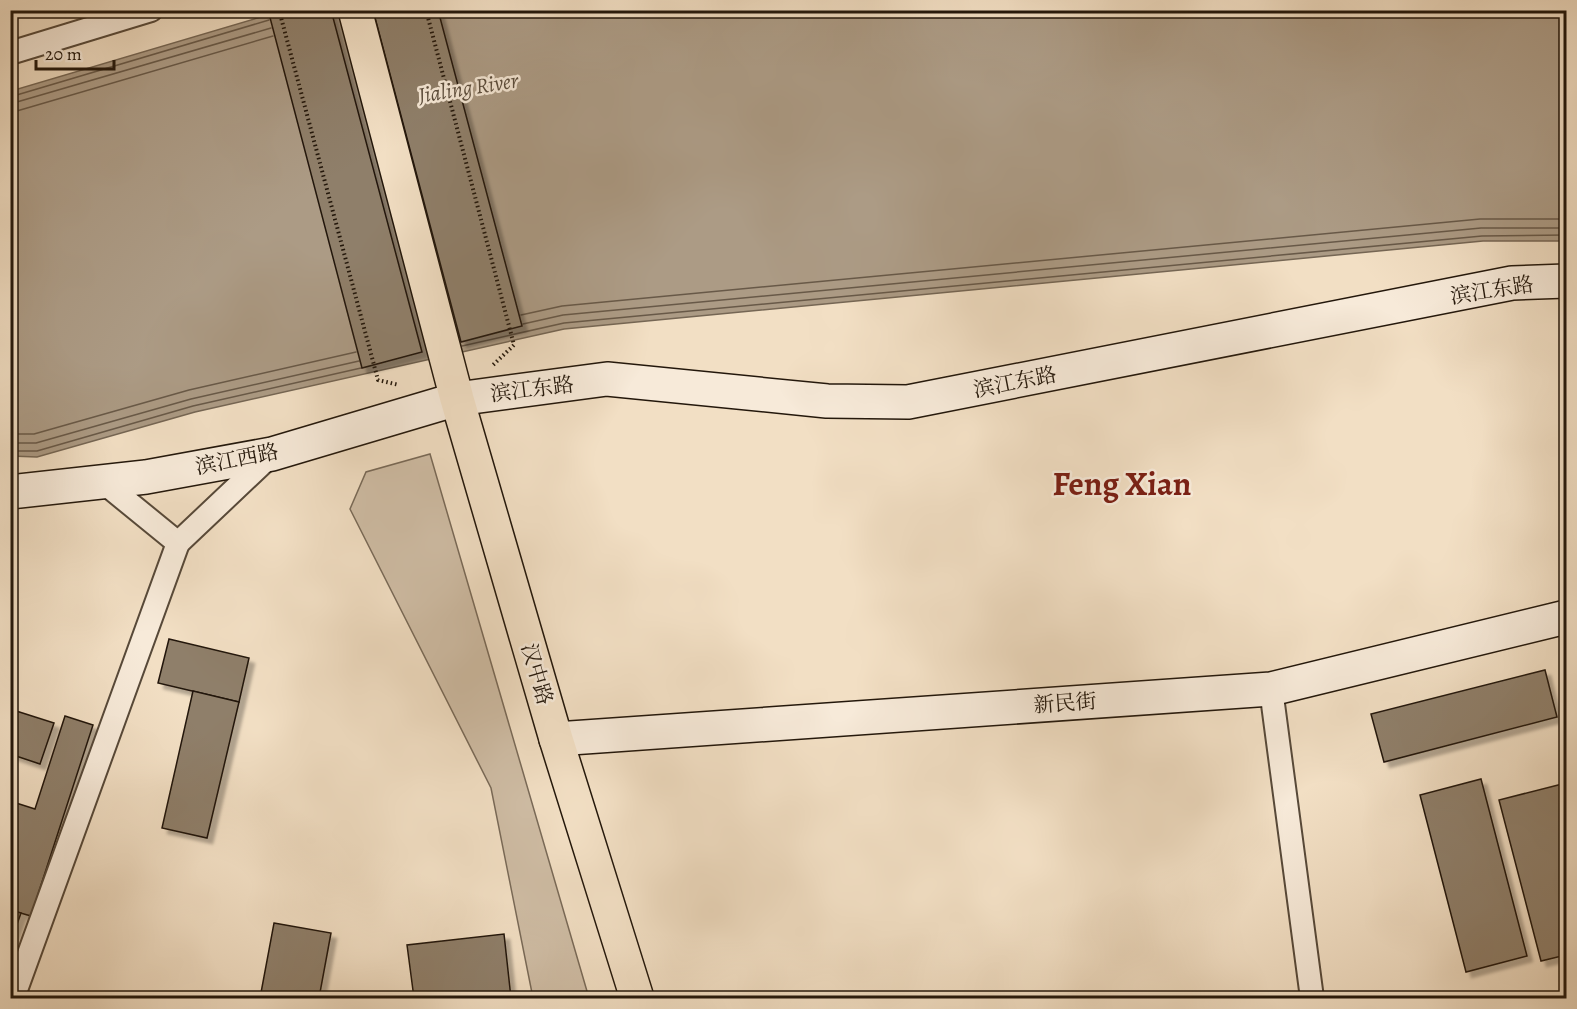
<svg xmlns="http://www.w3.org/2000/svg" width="1577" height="1009" viewBox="0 0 1577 1009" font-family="Alegreya,'Noto Serif SC',serif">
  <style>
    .green { fill: #cfbda5; stroke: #796a58; stroke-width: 1.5 }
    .water { fill: #ac9b85; stroke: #756654; stroke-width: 1.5 }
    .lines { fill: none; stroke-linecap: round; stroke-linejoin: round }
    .shore { stroke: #685948; stroke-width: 1.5 }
    .building { fill: #8f7f6b; stroke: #23170b; stroke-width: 1.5; filter: url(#shadow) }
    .street-casing { stroke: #574939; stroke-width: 26 }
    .secondary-casing { stroke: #23170b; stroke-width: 36 }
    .primary-casing { stroke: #23170b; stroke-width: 36 }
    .path { stroke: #23170b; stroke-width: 4; stroke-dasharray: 1.5 3; stroke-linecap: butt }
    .street { stroke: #f7ead9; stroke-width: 22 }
    .secondary { stroke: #f7ead9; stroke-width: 33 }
    .primary { stroke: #f2dfc4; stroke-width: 33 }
    .labels { text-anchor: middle; stroke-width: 5; stroke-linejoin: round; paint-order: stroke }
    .street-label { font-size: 21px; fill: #23170b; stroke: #f7ead9 }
    .water-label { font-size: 22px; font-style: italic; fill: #5a4c3c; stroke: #f7ead9 }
    .town-label { font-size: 33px; font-weight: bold; fill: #7a1f14; stroke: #f7ead9 }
  </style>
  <defs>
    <filter id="shadow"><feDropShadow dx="5.5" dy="5.5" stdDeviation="1.5" flood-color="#0004"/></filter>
  </defs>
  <rect width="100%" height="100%" fill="#f2dfc4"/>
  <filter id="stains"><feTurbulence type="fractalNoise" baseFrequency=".00333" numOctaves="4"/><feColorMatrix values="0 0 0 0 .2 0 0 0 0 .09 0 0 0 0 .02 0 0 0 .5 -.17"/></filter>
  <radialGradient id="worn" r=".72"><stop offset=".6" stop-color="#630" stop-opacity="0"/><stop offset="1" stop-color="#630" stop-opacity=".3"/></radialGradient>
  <path class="green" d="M430 454 589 998H533L491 788 350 509 366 472Z"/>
  <path class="water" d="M281 11H1566V241H1483L564 329 195 412 37 457 11 456V91Z"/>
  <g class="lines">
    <g class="shore">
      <path d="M10 97 269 20"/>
      <path d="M10 104 271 28"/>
      <path d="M10 113 273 36"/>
      <path d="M521 315 562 306 1480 219H1566"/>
      <path d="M523 324 563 315 1481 228H1566"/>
      <path d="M462 346 564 323 1482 236 1566 235"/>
      <path d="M10 434H34L189 390 356 352"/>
      <path d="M10 443H36L191 399 359 361"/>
      <path d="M10 451H37L193 406 361 368"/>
    </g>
  </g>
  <g class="building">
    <path d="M268 10H331L422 352 362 368Z"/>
    <path d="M373 10H438L522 326 461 342Z"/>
    <path d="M169 639 249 658 239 702 158 683Z"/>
    <path d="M1545 670 1557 717 1384 762 1371 714Z"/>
    <path d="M193 691 239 702 207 838 162 828Z"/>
    <path d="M10 709 54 723 40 764 10 754Z"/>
    <path d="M65 716 93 725 31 916 10 910V801L35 809Z"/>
    <path d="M1481 779 1527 956 1466 972 1420 795Z"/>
    <path d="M1566 783V955L1541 961 1499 800Z"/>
    <path d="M10 910 21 913 10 944Z"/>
    <path d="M274 923 331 933 319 998H260Z"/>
    <path d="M504 934 511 998H414L407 945Z"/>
  </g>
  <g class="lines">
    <g class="street-casing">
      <g id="street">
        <path d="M10 53 151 10"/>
        <path d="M102 481 178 543 271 455"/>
        <path d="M1271 689 1312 998"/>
        <path d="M13 998 178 543"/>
      </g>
    </g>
    <g class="secondary-casing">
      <g id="secondary">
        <path d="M10 492 146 477 272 454 457 399 607 379 827 401 908 402 1512 283 1566 281"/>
        <path d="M556 739 1271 689 1566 617"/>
      </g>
    </g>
    <g class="primary-casing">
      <path id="primary" d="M355 10 457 399 556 739 637 998"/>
    </g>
    <g class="path">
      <path d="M279 10 378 380 399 385"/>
      <path d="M426 10 514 345 493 365"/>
    </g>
    <use href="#street" class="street"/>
    <use href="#secondary" class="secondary"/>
    <use href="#primary" class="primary"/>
  </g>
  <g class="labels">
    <g class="street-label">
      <text transform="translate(1492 290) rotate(-9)" y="7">滨江东路</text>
      <text transform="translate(1015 382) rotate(-11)" y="7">滨江东路</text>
      <text transform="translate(532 389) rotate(-7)" y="7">滨江东路</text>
      <text transform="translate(237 459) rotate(-11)" y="7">滨江西路</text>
      <text transform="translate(537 674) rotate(74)" y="7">汉中路</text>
      <text transform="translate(1065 703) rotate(-4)" y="7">新民街</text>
    </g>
    <g class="water-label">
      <text transform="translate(468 87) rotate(-9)" y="8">Jialing River</text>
    </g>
    <g class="town-label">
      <text x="1122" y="495">Feng Xian</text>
    </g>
  </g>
  <rect width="1577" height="1009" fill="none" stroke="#f2dfc4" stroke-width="36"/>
  <rect x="12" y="12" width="1553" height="985" fill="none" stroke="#23170b" stroke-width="3"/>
  <rect x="18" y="18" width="1541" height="973" fill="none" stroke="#23170b" stroke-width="1.5"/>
  <path d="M36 60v9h78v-9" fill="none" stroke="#23170b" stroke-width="3"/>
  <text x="45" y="60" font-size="18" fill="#23170b" stroke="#f7ead9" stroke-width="4.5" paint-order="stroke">20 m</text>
  <rect width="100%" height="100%" filter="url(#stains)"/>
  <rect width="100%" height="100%" fill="url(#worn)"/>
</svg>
